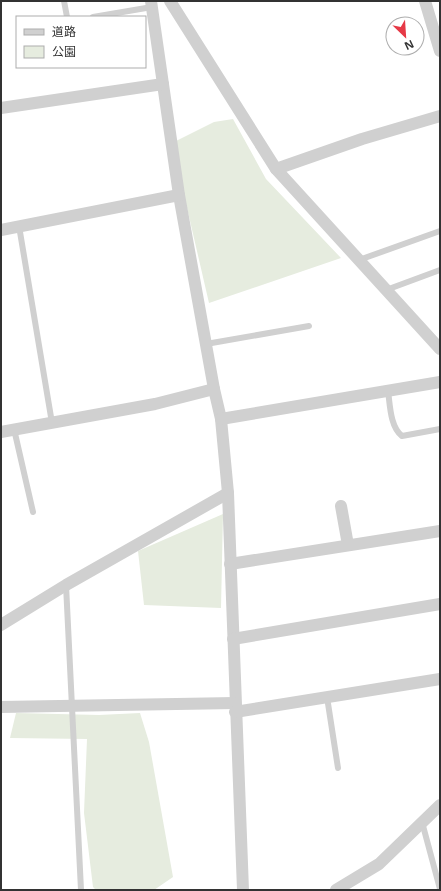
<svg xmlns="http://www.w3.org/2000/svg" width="441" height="891" viewBox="0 0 441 891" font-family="'Noto Sans','Noto Sans JP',sans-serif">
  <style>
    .green { fill: #e6ecdf }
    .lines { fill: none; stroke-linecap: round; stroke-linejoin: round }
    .lane { stroke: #d0d0d0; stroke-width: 6 }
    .street { stroke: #d0d0d0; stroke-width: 12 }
  </style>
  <rect width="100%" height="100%" fill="#fff"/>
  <g class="green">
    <path d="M233 119 266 179 341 258 209 303 172 143 214 122Z"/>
    <path d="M223 514 221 608 144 605 138 551Z"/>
    <path d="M16 713 99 715 140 713 149 742 173 877 154 890H96L93 887 84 813 87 739 10 738Z"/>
  </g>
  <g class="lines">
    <g class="lane">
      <path d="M64 1 67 17"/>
      <path d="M93 17 152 7"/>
      <path d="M19 226 52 423"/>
      <path d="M359 260 440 231"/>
      <path d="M386 290 440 270"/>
      <path d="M206 344 309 326"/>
      <path d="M388 391C390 404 390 427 402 436L440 429"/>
      <path d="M14 429 33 512"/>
      <path d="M66 585 81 890"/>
      <path d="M327 697 338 768"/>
      <path d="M422 822 440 889"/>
    </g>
    <g class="street">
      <path d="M151 1 179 195 214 389 221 419 228 493 243 890"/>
      <path d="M170 1 276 169 440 349"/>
      <path d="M425 1 440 51"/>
      <path d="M1 108 163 84"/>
      <path d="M276 169 362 139 440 116"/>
      <path d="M1 230 179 195"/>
      <path d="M221 419 440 382"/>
      <path d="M1 432 155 404 214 389"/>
      <path d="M341 506 348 545"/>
      <path d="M230 564 440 531"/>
      <path d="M1 625 66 585 228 493"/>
      <path d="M233 639 440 604"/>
      <path d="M1 707 235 703"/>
      <path d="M235 712 440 679"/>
      <path d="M336 890 379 864 440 805"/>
    </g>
  </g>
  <rect width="441" height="891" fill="none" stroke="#333333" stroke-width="4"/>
  <rect x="16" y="16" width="130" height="52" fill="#ffffff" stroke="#adadad"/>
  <rect x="24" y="29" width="20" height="6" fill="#d0d0d0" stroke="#adadad"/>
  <text x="52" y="36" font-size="12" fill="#333333">道路</text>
  <rect x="24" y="46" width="20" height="12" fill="#e6ecdf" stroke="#adadad"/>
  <text x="52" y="56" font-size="12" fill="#333333">公園</text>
  <g transform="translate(405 36) rotate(155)"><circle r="19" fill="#ffffff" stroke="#adadad"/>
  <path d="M0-3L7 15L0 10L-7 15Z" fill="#e63946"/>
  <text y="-6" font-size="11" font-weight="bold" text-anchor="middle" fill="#333333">N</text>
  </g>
</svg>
